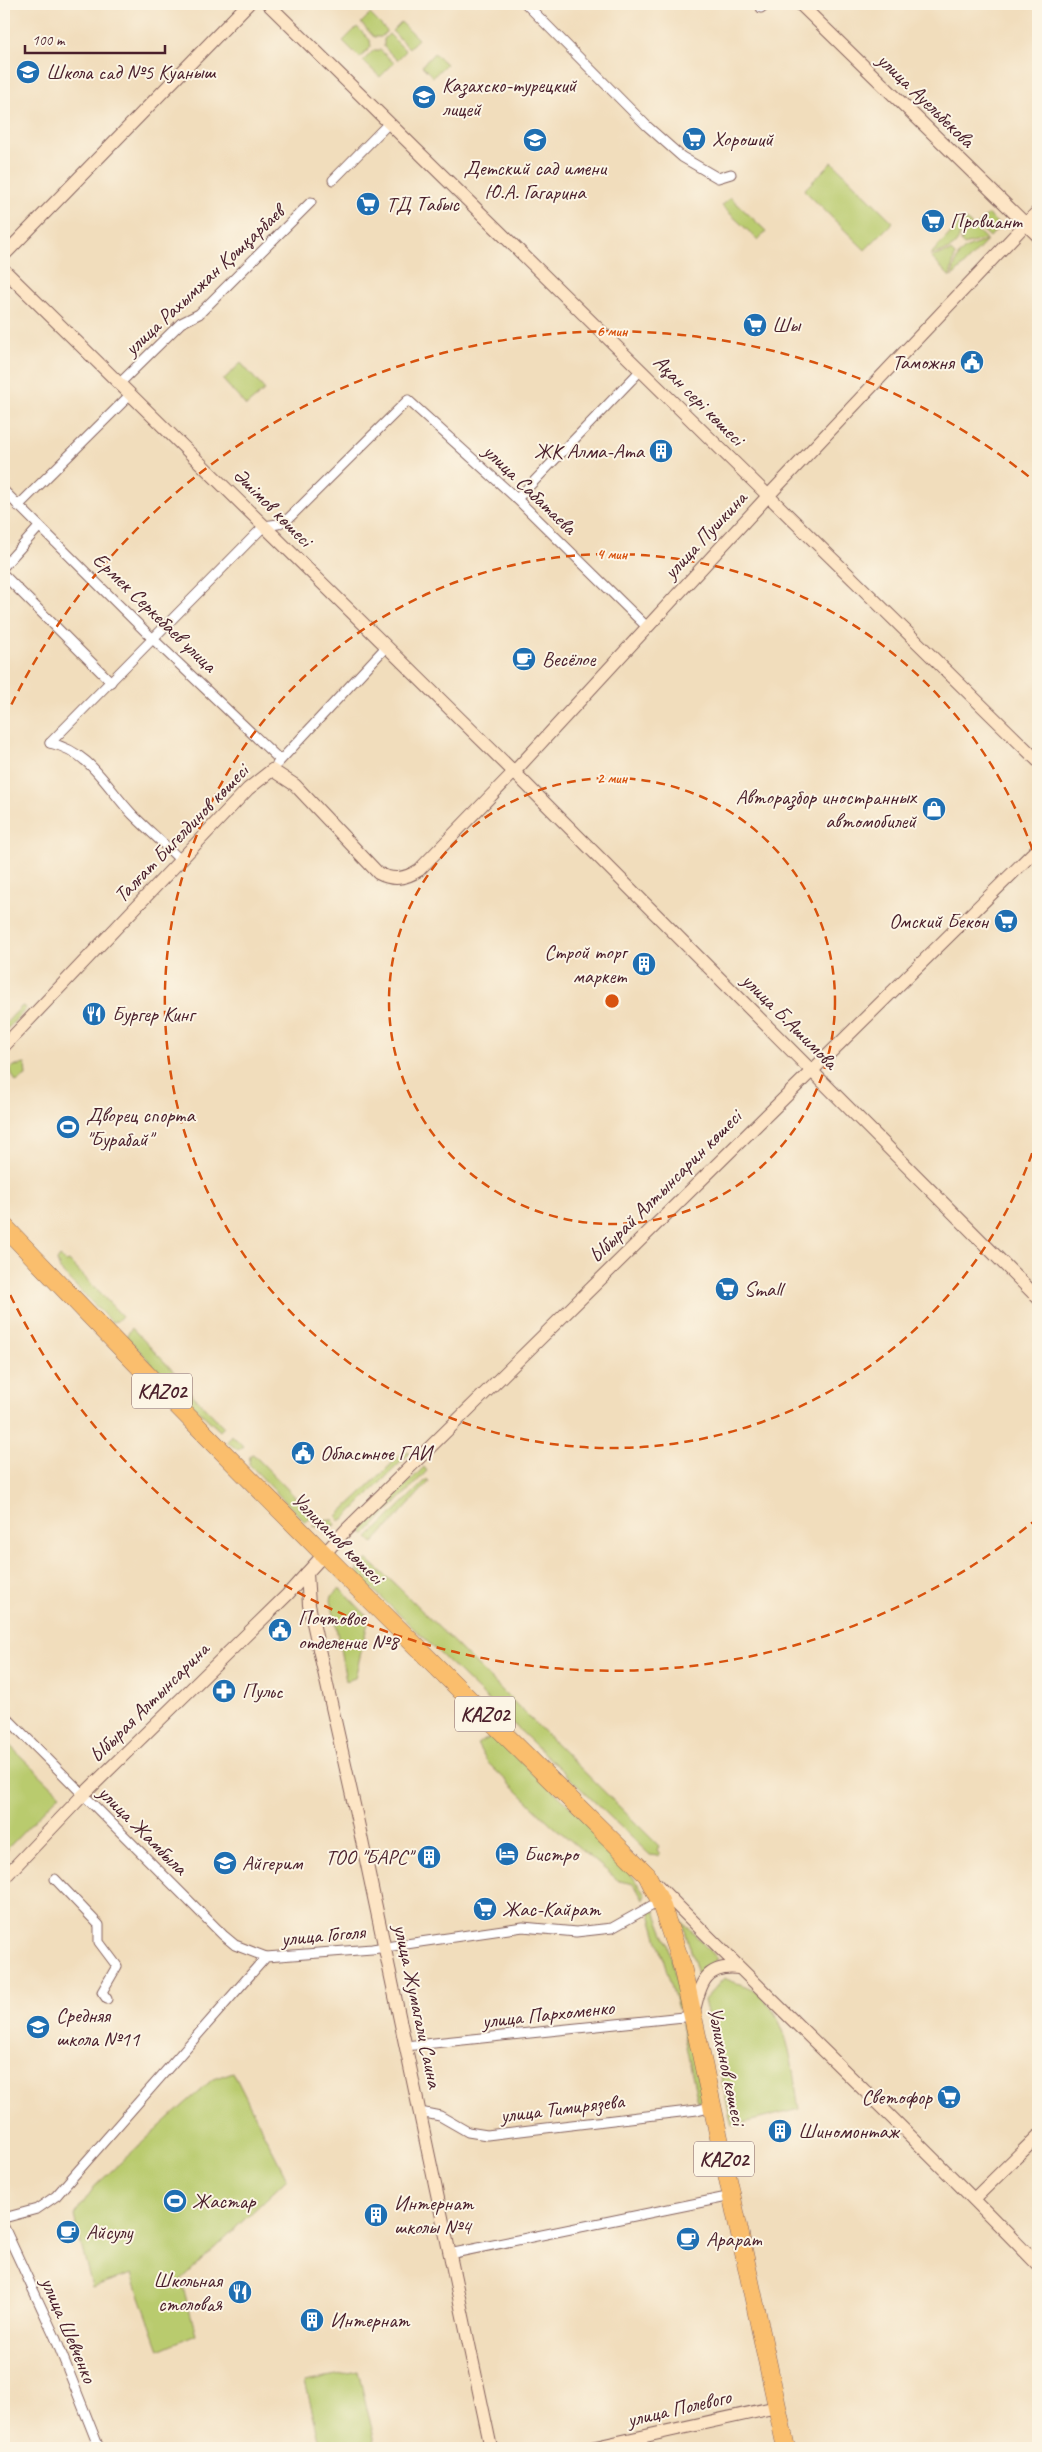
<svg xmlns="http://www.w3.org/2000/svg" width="1042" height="2452" viewBox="0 0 1042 2452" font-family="Caveat,sans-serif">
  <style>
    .green { fill: #b9cb6e; stroke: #82754c }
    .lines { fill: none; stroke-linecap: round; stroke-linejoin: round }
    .street-casing { stroke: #84625e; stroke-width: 11 }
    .secondary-casing { stroke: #84625e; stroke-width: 14 }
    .highway-casing { stroke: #84625e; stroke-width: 19 }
    .street { stroke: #fff; stroke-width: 9 }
    .secondary { stroke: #fde5c5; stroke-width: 12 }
    .highway { stroke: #fabe6d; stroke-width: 18 }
    .ring { fill: none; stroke: #d8530f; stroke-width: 2.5; stroke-dasharray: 9 6 }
    .labels { text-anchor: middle; stroke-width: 4; stroke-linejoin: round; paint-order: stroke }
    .shield { fill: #fcf5e5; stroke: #7f5f63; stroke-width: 1 }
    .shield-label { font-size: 20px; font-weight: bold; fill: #4a1f2b }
    .poi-label { font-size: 21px; fill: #4a1f2b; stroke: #fcf5e5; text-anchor: start }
    .street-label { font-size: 21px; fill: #4a1f2b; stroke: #fcf5e5 }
    .centre { fill: #d8530f; stroke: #fcf5e5; stroke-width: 2.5 }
    .ring-label { font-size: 15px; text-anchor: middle; font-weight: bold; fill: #d8530f; stroke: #fcf5e5; stroke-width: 4; stroke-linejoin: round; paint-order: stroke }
  </style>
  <rect width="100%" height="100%" fill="#fcf5e5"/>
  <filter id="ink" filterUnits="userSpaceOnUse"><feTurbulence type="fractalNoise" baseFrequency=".02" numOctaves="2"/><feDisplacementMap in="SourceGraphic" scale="10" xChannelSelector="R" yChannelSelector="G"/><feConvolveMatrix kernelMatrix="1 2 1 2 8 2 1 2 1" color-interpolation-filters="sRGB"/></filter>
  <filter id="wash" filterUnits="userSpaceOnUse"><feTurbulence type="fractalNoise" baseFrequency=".0096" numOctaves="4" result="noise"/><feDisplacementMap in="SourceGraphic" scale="20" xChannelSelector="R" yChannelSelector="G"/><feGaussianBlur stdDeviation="1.12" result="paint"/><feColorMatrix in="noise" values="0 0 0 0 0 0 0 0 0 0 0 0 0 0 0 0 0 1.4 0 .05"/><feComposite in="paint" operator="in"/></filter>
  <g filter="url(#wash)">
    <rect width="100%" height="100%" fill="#f1ddbc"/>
    <g class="green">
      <path d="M370 14 387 31 381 37H374L361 23Z"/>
      <path d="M401 22 418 39 409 48 392 31Z"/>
      <path d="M357 27 370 40 371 47 360 58 343 41Z"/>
      <path d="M389 34 406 51 397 60 384 47V39Z"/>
      <path d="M374 50H380L394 63 380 77 363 61Z"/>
      <path d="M434 53 446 64 433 77 422 66Z"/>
      <path d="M832 162 893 222 865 250 804 190Z"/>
      <path d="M730 197 766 231 758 240 722 206Z"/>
      <path d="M988 214 1000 226 990 237 977 225Z"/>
      <path d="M965 219 986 239 964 245 961 242Z"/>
      <path d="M963 220C958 247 957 248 930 255Z"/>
      <path d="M987 241 952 277C958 250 960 249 987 241Z"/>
      <path d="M951 251 955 255 950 277 931 257Z"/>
      <path d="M241 363 265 390 246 406 223 380Z"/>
      <path d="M22 1006 26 1008 25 1010 8 1028 5 1027 4 1025Z"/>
      <path d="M25 1064 26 1076 16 1082 10 1070 14 1066Z"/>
      <path d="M60 1257 66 1262 69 1261 122 1316 117 1321 111 1322 60 1270 57 1261Z"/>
      <path d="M132 1328 177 1375 173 1380 166 1379 126 1336Z"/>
      <path d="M184 1386 224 1427 220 1431 180 1393Z"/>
      <path d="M232 1435 243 1446 238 1450 227 1442Z"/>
      <path d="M404 1452 410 1453 345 1518 339 1521 337 1516Z"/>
      <path d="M253 1454 314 1516 305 1522 249 1464 250 1455Z"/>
      <path d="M424 1467 427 1471 365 1535 361 1530Z"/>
      <path d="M427 1479 429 1482 373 1543 368 1538Z"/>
      <path d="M332 1519 336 1525 323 1528 313 1526 320 1520Z"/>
      <path d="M367 1559 397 1586 659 1846 657 1850 660 1854 657 1856 650 1855 363 1580 357 1570Z"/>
      <path d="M338 1589H341L369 1618 355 1678 346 1681 331 1600 332 1595Z"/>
      <path d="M491 1737 497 1738C548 1788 608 1834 645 1895L643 1900 634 1884 619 1881 552 1825 487 1762 477 1744Z"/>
      <path d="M4 1740 60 1794 4 1852Z"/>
      <path d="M651 1909 655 1911 668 1944 682 2005 678 2009 649 1910Z"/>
      <path d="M682 1921 717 1959 698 1974Z"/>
      <path d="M724 1978C734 1983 751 1986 759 1994 791 2023 792 2070 799 2109L732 2126 704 2000Z"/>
      <path d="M687 2021 703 2101 698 2102 681 2023Z"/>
      <path d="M233 2072 287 2179 181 2280 196 2334 159 2350 132 2274 92 2287 74 2216 95 2186 179 2109 213 2079Z"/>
      <path d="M358 2371 375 2442 347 2448H321L305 2381Z"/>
    </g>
  </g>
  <g filter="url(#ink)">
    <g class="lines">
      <g class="street-casing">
        <g id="street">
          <path d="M526 4 647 126 682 157 718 178 731 174"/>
          <path d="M761 8 766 4"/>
          <path d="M333 180 389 123"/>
          <path d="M120 383 181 323 199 314 311 202"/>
          <path d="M4 491 154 640 280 760"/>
          <path d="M517 499 641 370"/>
          <path d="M18 506 131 394"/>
          <path d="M4 566 39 527"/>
          <path d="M4 575 111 682"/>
          <path d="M50 743 264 526 278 524 289 518 408 400 517 499 647 627"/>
          <path d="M50 743C91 752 106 787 133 815 149 831 166 845 181 861"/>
          <path d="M277 764 386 647"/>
          <path d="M4 1715 223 1935 235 1945 266 1957"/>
          <path d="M55 1879 99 1925V1942L117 1966 102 1992 107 1999"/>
          <path d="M405 2046 693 2016"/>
          <path d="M420 2112 440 2116 468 2132 487 2135 697 2110 713 2106"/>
          <path d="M4 2218 37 2209 56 2196 266 1957 372 1949 523 1927 576 1932 612 1928 660 1901"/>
          <path d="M4 2227 55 2337 99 2448"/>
          <path d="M449 2254 732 2196"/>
        </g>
      </g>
      <g class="secondary-casing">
        <g id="secondary">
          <path d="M268 4 1038 761"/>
          <path d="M800 4 1038 236"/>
          <path d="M4 255 248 4"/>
          <path d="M4 270 514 772 1038 1298"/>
          <path d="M4 1046 248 789 272 770 295 785 378 873C393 881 405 879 419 870L514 772 768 496 1038 211"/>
          <path d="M307 1573 309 1605 359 1827 491 2448"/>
          <path d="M4 1878 83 1795 287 1595 346 1530 1038 848"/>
          <path d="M656 1884C782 2012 913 2135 1038 2265"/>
          <path d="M694 2011C700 1983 706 1964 739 1968"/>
          <path d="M974 2199 1038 2136"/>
          <path d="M591 2448 777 2407"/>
        </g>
      </g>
      <g class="highway-casing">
        <path id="highway" d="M4 1226C214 1447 430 1661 647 1875L660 1901 682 1966 786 2448"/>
      </g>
      <use href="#street" class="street"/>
      <use href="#secondary" class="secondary"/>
      <use href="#highway" class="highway"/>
    </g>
  </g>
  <g class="ring">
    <circle cx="612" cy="1001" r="223"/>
    <path d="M1037 1139A447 447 0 1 1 1037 863"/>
    <path d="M1038 1518A670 670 0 0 1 5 1284M5 718A670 670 0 0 1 1038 484"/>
  </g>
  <defs>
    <g id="school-disc" transform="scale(1.25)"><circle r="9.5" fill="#1f6fb2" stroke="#fcf5e5"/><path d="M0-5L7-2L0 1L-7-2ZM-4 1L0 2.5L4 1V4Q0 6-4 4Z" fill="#fff"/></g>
    <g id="university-disc" transform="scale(1.25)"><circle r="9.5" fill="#1f6fb2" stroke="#fcf5e5"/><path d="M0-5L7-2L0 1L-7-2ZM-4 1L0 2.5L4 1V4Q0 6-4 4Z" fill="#fff"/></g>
    <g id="supermarket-disc" transform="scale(1.25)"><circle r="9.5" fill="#1f6fb2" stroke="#fcf5e5"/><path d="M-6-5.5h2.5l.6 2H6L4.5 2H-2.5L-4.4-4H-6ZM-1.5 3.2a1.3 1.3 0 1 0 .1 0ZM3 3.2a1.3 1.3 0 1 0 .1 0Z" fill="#fff"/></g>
    <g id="civic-disc" transform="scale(1.25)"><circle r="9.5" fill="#1f6fb2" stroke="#fcf5e5"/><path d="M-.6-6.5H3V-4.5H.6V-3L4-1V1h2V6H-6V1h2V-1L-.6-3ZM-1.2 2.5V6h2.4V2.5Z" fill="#fff"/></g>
    <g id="building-disc" transform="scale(1.25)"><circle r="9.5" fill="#1f6fb2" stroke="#fcf5e5"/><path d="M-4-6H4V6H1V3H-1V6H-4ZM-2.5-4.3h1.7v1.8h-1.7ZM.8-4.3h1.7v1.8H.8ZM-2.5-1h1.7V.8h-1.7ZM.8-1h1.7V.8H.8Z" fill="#fff"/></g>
    <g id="cafe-disc" transform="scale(1.25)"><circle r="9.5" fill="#1f6fb2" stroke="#fcf5e5"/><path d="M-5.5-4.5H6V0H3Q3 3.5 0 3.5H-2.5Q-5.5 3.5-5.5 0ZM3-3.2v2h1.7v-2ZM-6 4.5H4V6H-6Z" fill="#fff"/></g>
    <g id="shop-disc" transform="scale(1.25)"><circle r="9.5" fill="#1f6fb2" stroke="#fcf5e5"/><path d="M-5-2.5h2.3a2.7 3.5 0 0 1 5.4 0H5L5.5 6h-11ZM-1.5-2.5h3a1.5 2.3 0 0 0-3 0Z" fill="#fff"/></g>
    <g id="restaurant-disc" transform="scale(1.25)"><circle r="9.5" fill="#1f6fb2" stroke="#fcf5e5"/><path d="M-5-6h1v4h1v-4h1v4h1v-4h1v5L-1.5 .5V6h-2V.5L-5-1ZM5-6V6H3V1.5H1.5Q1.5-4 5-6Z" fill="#fff"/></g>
    <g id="stadium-disc" transform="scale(1.25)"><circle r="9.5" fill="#1f6fb2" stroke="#fcf5e5"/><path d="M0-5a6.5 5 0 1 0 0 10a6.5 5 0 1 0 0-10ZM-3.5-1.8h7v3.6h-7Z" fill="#fff"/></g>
    <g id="pharmacy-disc" transform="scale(1.25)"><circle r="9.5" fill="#1f6fb2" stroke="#fcf5e5"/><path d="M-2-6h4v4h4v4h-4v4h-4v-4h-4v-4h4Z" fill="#fff"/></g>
    <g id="hotel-disc" transform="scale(1.25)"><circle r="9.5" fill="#1f6fb2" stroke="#fcf5e5"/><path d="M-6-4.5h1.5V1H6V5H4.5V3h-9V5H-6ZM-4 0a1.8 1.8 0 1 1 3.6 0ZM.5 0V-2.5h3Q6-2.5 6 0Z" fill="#fff"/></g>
  </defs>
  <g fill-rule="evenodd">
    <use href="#school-disc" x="28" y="72"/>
    <use href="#university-disc" x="424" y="97"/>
    <use href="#supermarket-disc" x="694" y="139"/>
    <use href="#school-disc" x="535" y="140"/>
    <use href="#supermarket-disc" x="368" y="204"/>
    <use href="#supermarket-disc" x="933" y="221"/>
    <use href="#supermarket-disc" x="755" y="325"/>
    <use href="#civic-disc" x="972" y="362"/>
    <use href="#building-disc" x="661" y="451"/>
    <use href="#cafe-disc" x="524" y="659"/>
    <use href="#shop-disc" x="934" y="809"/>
    <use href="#supermarket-disc" x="1006" y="921"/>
    <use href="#building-disc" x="644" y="964"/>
    <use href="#restaurant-disc" x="94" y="1014"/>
    <use href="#stadium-disc" x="68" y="1127"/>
    <use href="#supermarket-disc" x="727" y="1289"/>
    <use href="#civic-disc" x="303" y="1453"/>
    <use href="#civic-disc" x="280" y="1630"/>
    <use href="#pharmacy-disc" x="224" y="1691"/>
    <use href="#hotel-disc" x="507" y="1854"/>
    <use href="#building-disc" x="429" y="1857"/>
    <use href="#school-disc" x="225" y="1863"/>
    <use href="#supermarket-disc" x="485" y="1909"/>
    <use href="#school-disc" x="38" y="2027"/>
    <use href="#supermarket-disc" x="949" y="2097"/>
    <use href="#building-disc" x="780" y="2131"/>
    <use href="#stadium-disc" x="175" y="2201"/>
    <use href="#building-disc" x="376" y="2215"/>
    <use href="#cafe-disc" x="68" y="2232"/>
    <use href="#cafe-disc" x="688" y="2239"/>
    <use href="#restaurant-disc" x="240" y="2292"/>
    <use href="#building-disc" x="312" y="2320"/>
  </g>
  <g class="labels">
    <g class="shield">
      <rect x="132" y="1373.5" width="60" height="35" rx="4"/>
      <rect x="455" y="1696.5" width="60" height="35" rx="4"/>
      <rect x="694" y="2141.5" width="60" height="35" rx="4"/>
    </g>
    <g class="shield-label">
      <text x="162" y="1398">KАZ02</text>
      <text x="485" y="1721">KАZ02</text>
      <text x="724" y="2166">KАZ02</text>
    </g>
    <g class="poi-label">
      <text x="46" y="79">Школа сад №5 Куаныш</text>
      <text x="442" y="92">Казахско-турецкий<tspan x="442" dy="24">лицей</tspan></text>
      <text x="712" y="146">Хороший</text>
      <text x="535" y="175" text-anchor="middle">Детский сад имени<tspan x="535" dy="24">Ю.А. Гагарина</tspan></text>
      <text x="386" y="211">ТД Табыс</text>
      <text x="950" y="228">Провиант</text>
      <text x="772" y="332">Шы</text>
      <text x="954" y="369" text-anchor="end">Таможня</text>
      <text x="644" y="458" text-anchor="end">ЖК Алма-Ата</text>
      <text x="542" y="666">Весёлое</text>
      <text x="916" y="804" text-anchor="end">Авторазбор иностранных<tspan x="916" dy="24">автомобилей</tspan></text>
      <text x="988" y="928" text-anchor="end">Омский Бекон</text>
      <text x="626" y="959" text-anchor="end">Строй торг<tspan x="626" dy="24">маркет</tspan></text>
      <text x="112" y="1021">Бургер Кинг</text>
      <text x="86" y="1122">Дворец спорта<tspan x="86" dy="24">"Бурабай"</tspan></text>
      <text x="744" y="1296">Small</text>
      <text x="320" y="1460">Областное ГАИ</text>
      <text x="298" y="1625">Почтовое<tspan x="298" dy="24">отделение №8</tspan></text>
      <text x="242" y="1698">Пульс</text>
      <text x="524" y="1861">Бистро</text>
      <text x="412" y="1864" text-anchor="end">ТОО "БАРС"</text>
      <text x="242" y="1870">Айгерим</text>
      <text x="502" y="1916">Жас-Кайрат</text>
      <text x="56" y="2022">Средняя<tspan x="56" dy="24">школа №11</tspan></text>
      <text x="932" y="2104" text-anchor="end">Светофор</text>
      <text x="798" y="2138">Шиномонтаж</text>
      <text x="192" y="2208">Жастар</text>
      <text x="394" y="2210">Интернат<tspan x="394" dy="24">школы №4</tspan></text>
      <text x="86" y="2239">Айсулу</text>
      <text x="706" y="2246">Арарат</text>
      <text x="222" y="2287" text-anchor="end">Школьная<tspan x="222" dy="24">столовая</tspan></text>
      <text x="330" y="2327">Интернат</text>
    </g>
    <g class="street-label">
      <text transform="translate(926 100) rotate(44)" y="7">улица Ауельбекова</text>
      <text transform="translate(204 280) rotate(-43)" y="7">улица Рахымжан Қошқарбаев</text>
      <text transform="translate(699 400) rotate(45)" y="7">Ақан сері көшесі</text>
      <text transform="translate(530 489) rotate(44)" y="7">улица Сабатаева</text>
      <text transform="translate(273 507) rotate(45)" y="7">Әшімов көшесі</text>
      <text transform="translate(705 535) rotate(-47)" y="7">улица Пушкина</text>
      <text transform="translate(155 612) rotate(44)" y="7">Ермек Серкебаев улица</text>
      <text transform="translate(181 833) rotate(-46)" y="7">Талғат Бигелдинов көшесі</text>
      <text transform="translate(790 1021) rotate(45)" y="7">улица Б.Ашимова</text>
      <text transform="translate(665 1186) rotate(-45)" y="7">Ыбырай Алтынсарин көшесі</text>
      <text transform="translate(338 1538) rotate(45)" y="7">Уәлиханов көшесі</text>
      <text transform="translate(149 1702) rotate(-45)" y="7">Ыбырая Алтынсарина</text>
      <text transform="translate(143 1830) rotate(45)" y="7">улица Жамбыла</text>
      <text transform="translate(323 1935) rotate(-5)" y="7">улица Гоголя</text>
      <text transform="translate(418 2006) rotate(78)" y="7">улица Жумагали Саина</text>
      <text transform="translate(548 2014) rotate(-6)" y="7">улица Пархоменко</text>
      <text transform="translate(727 2066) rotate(78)" y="7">Уәлиханов көшесі</text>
      <text transform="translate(562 2108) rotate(-7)" y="7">улица Тимирязева</text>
      <text transform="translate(69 2330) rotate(67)" y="7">улица Шевченко</text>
      <text transform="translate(679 2408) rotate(-13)" y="7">улица Полевого</text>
    </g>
  </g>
  <circle cx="612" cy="1001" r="8" class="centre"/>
  <g class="ring-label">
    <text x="612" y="336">6 мин</text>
    <text x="612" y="559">4 мин</text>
    <text x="612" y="783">2 мин</text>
  </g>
  <rect width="1042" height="2452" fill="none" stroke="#fcf5e5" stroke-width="20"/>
  <path d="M25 45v8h140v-8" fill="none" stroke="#4a1f2b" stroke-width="2.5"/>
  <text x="32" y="45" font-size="15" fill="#4a1f2b" stroke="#fcf5e5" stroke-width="4" paint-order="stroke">100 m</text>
</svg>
